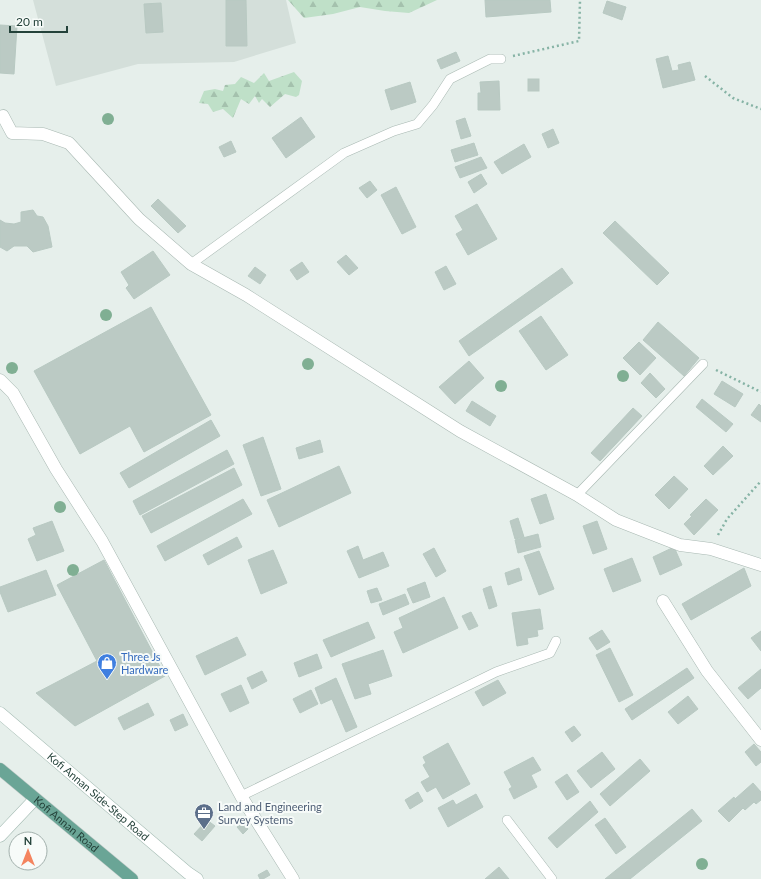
<svg xmlns="http://www.w3.org/2000/svg" width="761" height="879" viewBox="0 0 761 879" font-family="Lato,sans-serif">
  <style>
    .built { fill: #d4dfda }
    .forest { fill: url(#forest-firs) }
    .building { fill: #bbcac4; stroke: #b8c9c2 }
    .lines { fill: none; stroke-linecap: round; stroke-linejoin: round }
    .lane-casing { stroke: #a8b8b2; stroke-width: 10 }
    .street-casing { stroke: #a8b8b2; stroke-width: 13 }
    .secondary-casing { stroke: #a4bbb3; stroke-width: 13 }
    .primary-casing { stroke: #c2cac8; stroke-width: 13 }
    .path { stroke: #86b3a5; stroke-width: 2.5; stroke-dasharray: 2 3; stroke-linecap: butt }
    .lane { stroke: #fff; stroke-width: 9 }
    .street { stroke: #fff; stroke-width: 12 }
    .secondary { stroke: #fff; stroke-width: 12 }
    .primary { stroke: #6aa596; stroke-width: 12 }
    .tree { fill: #80af93 }
    .labels { text-anchor: middle; stroke-width: 4; stroke-linejoin: round; paint-order: stroke }
    .shop-label { font-size: 11px; fill: #366cbe; stroke: #f7fbf9; text-anchor: start }
    .street-label { font-size: 11px; fill: #24423a; stroke: #f7fbf9 }
    .service-label { font-size: 11px; fill: #4e5e75; stroke: #f7fbf9; text-anchor: start }
  </style>
  <defs>
    <pattern id="forest-firs" width="22" height="20" patternUnits="userSpaceOnUse"><rect width="22" height="20" fill="#bfe0c8"/><path d="M5 1l3.5 6h-7zM16 11l3.5 6h-7z" fill="#a4c1ad"/></pattern>
  </defs>
  <rect width="100%" height="100%" fill="#e6efeb"/>
  <path class="built" d="M33 0H286L296 43 234 62 138 64 56 86Z"/>
  <g class="forest">
    <path d="M288 0H437L409 13 385 11 360 7 333 14 304 18Z"/>
    <path d="M294 72 302 81 299 95 296 97 285 94 270 107 262 99 259 103 255 96 249 104 241 99 233 118 223 109 213 112 208 104 199 103 204 91 215 89 223 91 225 85 235 84 241 77 254 83 264 73 269 81Z"/>
  </g>
  <g class="building">
    <path d="M226 0H246L247 46H226Z"/>
    <path d="M485 0H550L551 12 486 17Z"/>
    <path d="M607 1 626 7 622 20 603 13Z"/>
    <path d="M161 3 163 32 146 33 144 4Z"/>
    <path d="M0 25 17 26 14 74 0 73Z"/>
    <path d="M456 52 460 61 441 69 437 60Z"/>
    <path d="M668 56 672 71 679 70 678 65 690 62 695 80 663 88 656 59Z"/>
    <rect x="528" y="79" width="11" height="12"/>
    <path d="M499 81 500 110H478V93H481L480 82Z"/>
    <path d="M410 82 416 102 391 110 385 90Z"/>
    <path d="M301 117 315 137 286 158 272 138Z"/>
    <path d="M465 118 471 136 461 139 456 121Z"/>
    <path d="M553 129 559 143 548 148 542 134Z"/>
    <path d="M231 141 236 152 224 157 219 147Z"/>
    <path d="M474 143 478 155 455 162 451 150Z"/>
    <path d="M524 144 531 157 502 174 494 162Z"/>
    <path d="M481 157 487 168 460 178 455 167Z"/>
    <path d="M481 174 487 184 474 193 468 182Z"/>
    <path d="M370 181 377 190 367 198 359 188Z"/>
    <path d="M396 187 416 227 402 234 381 195Z"/>
    <path d="M158 199 186 226 178 233 151 206Z"/>
    <path d="M477 204 497 239 468 255 456 234 463 230 455 216Z"/>
    <path d="M33 210 37 216 43 217 48 226 52 247 33 252 27 246H14L7 251 0 247V220L5 223 14 224 21 222V212Z"/>
    <path d="M615 221 669 273 657 285 603 233Z"/>
    <path d="M153 251 170 275 134 299 126 288 129 285 121 272Z"/>
    <path d="M346 255 358 268 349 275 337 262Z"/>
    <path d="M302 262 309 272 297 280 290 270Z"/>
    <path d="M446 266 456 284 444 290 435 272Z"/>
    <path d="M255 267 266 275 260 284 248 276Z"/>
    <path d="M562 268 573 283 469 356 459 341Z"/>
    <path d="M151 307 211 415 144 452 130 426 80 454 34 371Z"/>
    <path d="M541 316 568 355 546 370 519 331Z"/>
    <path d="M658 322 699 358 684 376 643 340Z"/>
    <path d="M639 342 656 358 640 375 623 358Z"/>
    <path d="M469 361 484 378 455 404 439 387Z"/>
    <path d="M650 373 665 389 656 398 641 383Z"/>
    <path d="M722 381 743 394 735 407 714 394Z"/>
    <path d="M702 399 733 424 726 432 696 407Z"/>
    <path d="M472 401 496 416 490 426 466 411Z"/>
    <path d="M759 404 761 406V422L751 415Z"/>
    <path d="M633 408 642 416 600 461 591 453Z"/>
    <path d="M211 420 220 436 129 488 120 473Z"/>
    <path d="M263 437 281 489 261 496 243 445Z"/>
    <path d="M320 440 323 452 299 459 296 448Z"/>
    <path d="M723 446 733 456 713 475 704 466Z"/>
    <path d="M227 450 234 464 140 515 133 501Z"/>
    <path d="M339 466 351 493 279 527 267 500Z"/>
    <path d="M234 468 242 485 151 533 142 516Z"/>
    <path d="M674 476 688 489 669 509 655 495Z"/>
    <path d="M546 494 554 519 540 524 531 499Z"/>
    <path d="M243 499 252 514 165 561 157 546Z"/>
    <path d="M706 499 718 510 694 535 684 524 692 516 690 515Z"/>
    <path d="M518 518 524 537 515 539 510 521Z"/>
    <path d="M52 521 64 551 37 561 28 539 36 535 33 528Z"/>
    <path d="M597 521 607 549 593 554 583 526Z"/>
    <path d="M538 534 541 547 518 553 515 540Z"/>
    <path d="M237 537 242 547 208 565 203 555Z"/>
    <path d="M358 546 363 560 383 552 389 566 359 578 347 551Z"/>
    <path d="M674 547 682 565 660 575 653 557Z"/>
    <path d="M434 548 446 571 436 577 423 554Z"/>
    <path d="M273 550 287 583 261 594 248 560Z"/>
    <path d="M539 551 554 589 539 595 524 556Z"/>
    <path d="M632 558 641 581 613 592 604 569Z"/>
    <path d="M104 560 165 676 75 726 36 693 97 661 57 585Z"/>
    <path d="M519 568 522 580 508 585 505 573Z"/>
    <path d="M744 568 751 586 691 620 682 604Z"/>
    <path d="M46 570 56 595 8 612 0 592V587Z"/>
    <path d="M425 582 430 597 413 603 407 589Z"/>
    <path d="M491 586 497 606 489 609 483 589Z"/>
    <path d="M377 588 382 600 371 603 367 591Z"/>
    <path d="M405 594 409 604 383 615 379 604Z"/>
    <path d="M444 597 458 628 403 653 394 632 403 628 399 618Z"/>
    <path d="M540 609 543 629 537 630 538 636 527 638 528 644 517 646 512 613Z"/>
    <path d="M471 612 478 626 469 630 462 616Z"/>
    <path d="M368 622 375 638 331 657 323 640Z"/>
    <path d="M602 630 610 642 597 650 589 638Z"/>
    <path d="M761 631V651L751 638Z"/>
    <path d="M237 637 246 655 205 675 196 656Z"/>
    <path d="M610 648 633 695 619 702 596 655Z"/>
    <path d="M383 650 392 676 368 684 371 694 355 699 342 664Z"/>
    <path d="M317 654 322 668 299 677 294 663Z"/>
    <path d="M687 668 694 678 632 720 625 709Z"/>
    <path d="M761 669V688L748 699 738 688Z"/>
    <path d="M262 671 267 681 252 689 247 678Z"/>
    <path d="M336 678 357 727 346 732 332 699 321 704 315 688Z"/>
    <path d="M498 680 506 693 483 706 475 692Z"/>
    <path d="M241 685 249 703 230 712 221 694Z"/>
    <path d="M311 690 318 704 300 713 293 699Z"/>
    <path d="M688 696 698 709 678 724 668 712Z"/>
    <path d="M148 703 154 715 124 730 118 718Z"/>
    <path d="M183 714 188 725 175 731 170 720Z"/>
    <path d="M574 726 581 735 572 742 565 732Z"/>
    <path d="M448 743 470 784 443 799 436 787 427 792 421 782 430 777 423 765 426 763 423 757Z"/>
    <path d="M754 744 761 752V762L756 766 745 752Z"/>
    <path d="M602 752 615 769 591 788 577 771Z"/>
    <path d="M533 757 541 770 531 775 537 787 514 799 509 789 512 787 504 772Z"/>
    <path d="M640 759 650 771 610 806 600 794Z"/>
    <path d="M567 774 579 792 567 800 555 782Z"/>
    <path d="M753 783 761 792V800L756 804 754 802 745 810 743 808 729 822 718 811 734 797 735 799Z"/>
    <path d="M418 792 423 801 410 809 405 800Z"/>
    <path d="M476 794 483 807 448 827 438 808 453 800 456 805Z"/>
    <path d="M590 801 598 812 557 848 548 838Z"/>
    <path d="M692 809 702 821 630 879H605Z"/>
    <path d="M605 818 626 847 616 854 595 825Z"/>
    <path d="M207 820 215 826 202 841 194 834Z"/>
    <path d="M243 823 248 829 243 834 237 827Z"/>
    <path d="M499 867 509 879H485Z"/>
    <path d="M267 870 270 875 263 879H260L258 875Z"/>
  </g>
  <g class="lines">
    <g class="lane-casing">
      <g id="lane">
        <path d="M191 264 344 153 394 131 417 124 433 105 450 79 490 59H501"/>
        <path d="M577 495 703 364"/>
        <path d="M241 796 496 672 550 653 556 641"/>
        <path d="M507 820 552 879"/>
      </g>
    </g>
    <g class="street-casing">
      <g id="street">
        <path d="M0 117 3 116 12 133 43 134 69 143 139 219 191 264 246 295 460 431 577 495 616 520 680 545 711 549 761 565"/>
        <path d="M0 380 13 393 56 469 102 541 241 796 293 879"/>
        <path d="M663 601 707 671 761 740"/>
      </g>
    </g>
    <g class="secondary-casing">
      <g id="secondary">
        <path id="s1" d="M0 713 188 873 197 879"/>
        <path d="M0 836 35 799"/>
      </g>
    </g>
    <g class="primary-casing">
      <g id="primary">
        <path id="s2" d="M0 769 132 879"/>
      </g>
    </g>
    <g class="path">
      <path d="M513 56 579 41 580 0"/>
      <path d="M705 76 733 98 761 109"/>
      <path d="M716 370 761 392"/>
      <path d="M718 535 727 519 761 481"/>
    </g>
    <use href="#lane" class="lane"/>
    <use href="#street" class="street"/>
    <use href="#secondary" class="secondary"/>
    <use href="#primary" class="primary"/>
  </g>
  <g class="tree">
    <circle cx="108" cy="119" r="6"/>
    <circle cx="106" cy="315" r="6"/>
    <circle cx="308" cy="364" r="6"/>
    <circle cx="12" cy="368" r="6"/>
    <circle cx="623" cy="376" r="6"/>
    <circle cx="501" cy="386" r="6"/>
    <circle cx="60" cy="507" r="6"/>
    <circle cx="73" cy="570" r="6"/>
    <circle cx="702" cy="864" r="6"/>
  </g>
  <defs>
    <g id="shop-pin" transform="scale(1)"><path d="M0 17L-7.5 6A9.5 9.5 0 1 1 7.5 6Z" fill="#3f7fe0" stroke="#f7fbf9"/><path d="M-5-2.5h2.3a2.7 3.5 0 0 1 5.4 0H5L5.5 6h-11ZM-1.5-2.5h3a1.5 2.3 0 0 0-3 0Z" fill="#fff"/></g>
    <g id="office-pin" transform="scale(1)"><path d="M0 17L-7.5 6A9.5 9.5 0 1 1 7.5 6Z" fill="#5c6f8a" stroke="#f7fbf9"/><path d="M-6-3h4V-5.5h4V-3h4V5H-6ZM-1-4.5V-3h2v-1.5ZM-6 0V1H6V0Z" fill="#fff"/></g>
  </defs>
  <g fill-rule="evenodd">
    <use href="#shop-pin" x="107" y="663"/>
    <use href="#office-pin" x="204" y="813"/>
  </g>
  <g class="labels">
    <g class="shop-label">
      <text x="121" y="661">Three Js<tspan x="121" dy="13">Hardware</tspan></text>
    </g>
    <g class="street-label">
      <text dy="4" stroke="none"><textPath href="#s1" startOffset="129">Kofi Annan Side-Step Road</textPath></text>
      <text dy="4" stroke="none"><textPath href="#s2" startOffset="86">Kofi Annan Road</textPath></text>
    </g>
    <g class="service-label">
      <text x="218" y="811">Land and Engineering<tspan x="218" dy="13">Survey Systems</tspan></text>
    </g>
  </g>
  <g transform="translate(28 851)"><circle r="19" fill="#f7fbf9" stroke="#a3b1ad"/>
  <path d="M0-3L7 15L0 10L-7 15Z" fill="#f4845f"/>
  <text y="-6" font-size="11" font-weight="bold" text-anchor="middle" fill="#24423a">N</text>
  </g>
  <path d="M10 26v6h57v-6" fill="none" stroke="#24423a" stroke-width="2"/>
  <text x="16" y="26" font-size="12" fill="#24423a" stroke="#f7fbf9" stroke-width="3" paint-order="stroke">20 m</text>
</svg>
